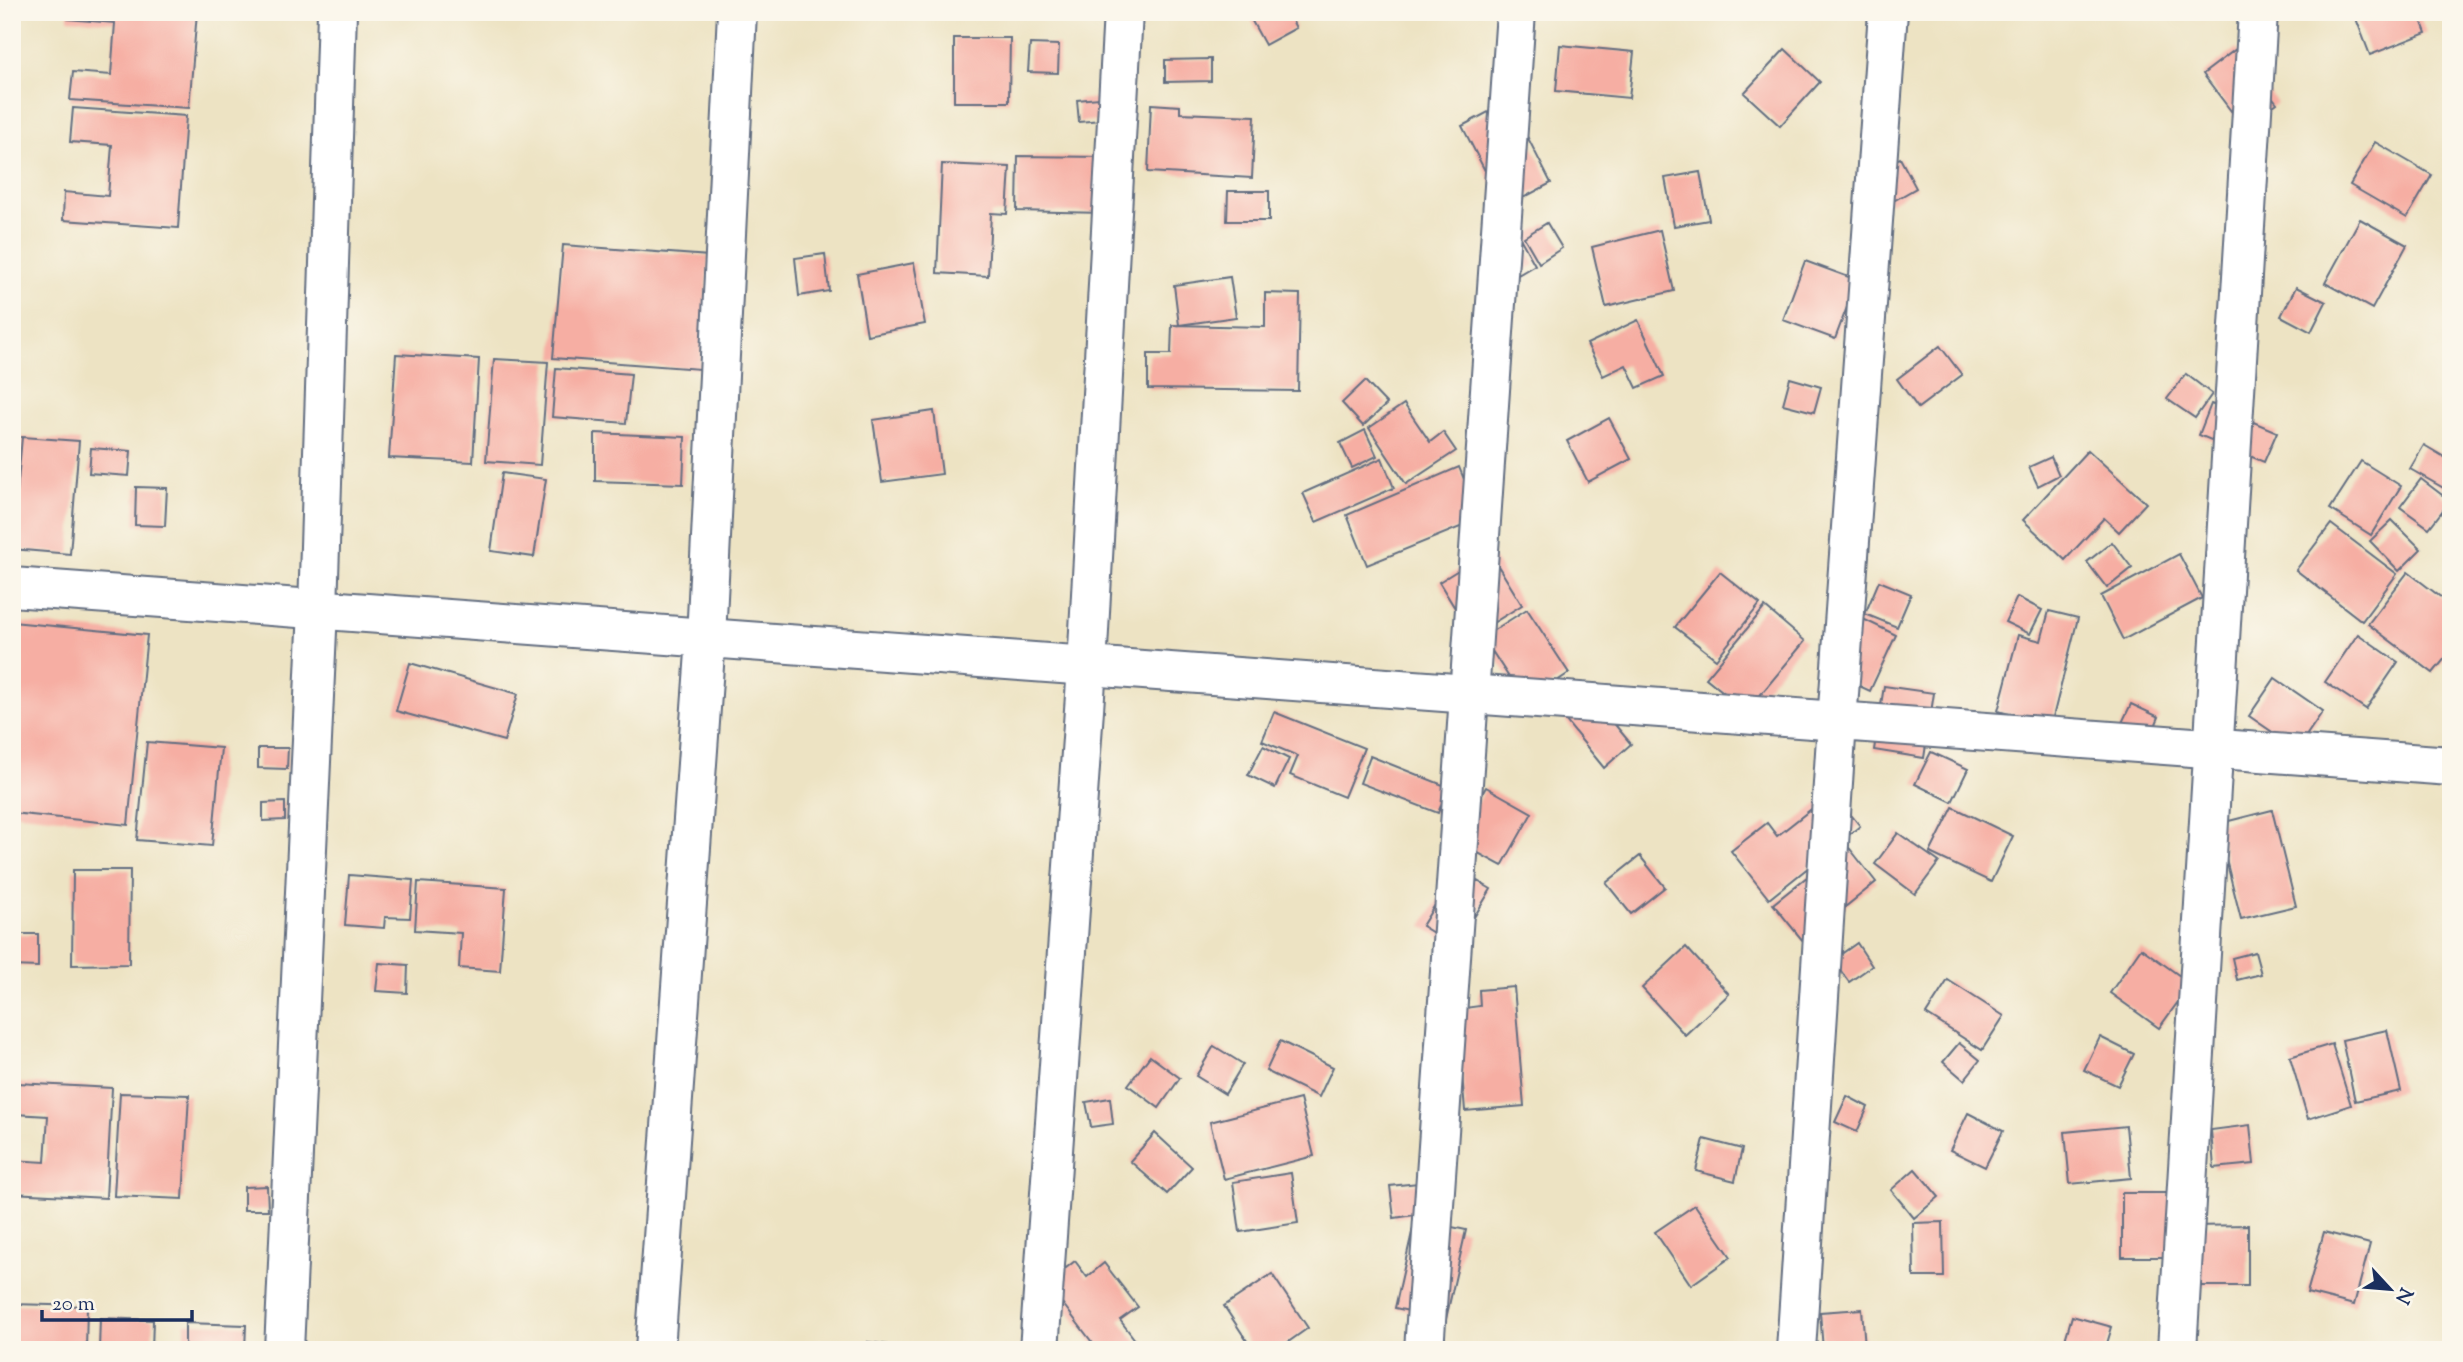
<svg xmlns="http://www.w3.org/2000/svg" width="2463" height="1362" viewBox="0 0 2463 1362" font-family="'Sorts Mill Goudy',serif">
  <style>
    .building { fill: #f6aea3 }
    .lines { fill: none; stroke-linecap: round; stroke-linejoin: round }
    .street-casing { stroke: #646e81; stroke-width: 42 }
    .street { stroke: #fff; stroke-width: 38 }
  </style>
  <rect width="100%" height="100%" fill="#fbf7ec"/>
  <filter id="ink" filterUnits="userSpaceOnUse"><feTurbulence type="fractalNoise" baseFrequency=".0143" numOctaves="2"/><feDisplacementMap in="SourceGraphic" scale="14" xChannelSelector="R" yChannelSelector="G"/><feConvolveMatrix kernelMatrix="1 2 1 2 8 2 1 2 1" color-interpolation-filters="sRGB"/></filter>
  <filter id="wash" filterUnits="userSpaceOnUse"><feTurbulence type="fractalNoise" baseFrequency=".00686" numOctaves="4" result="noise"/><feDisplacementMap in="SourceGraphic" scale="28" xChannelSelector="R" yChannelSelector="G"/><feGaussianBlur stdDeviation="1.57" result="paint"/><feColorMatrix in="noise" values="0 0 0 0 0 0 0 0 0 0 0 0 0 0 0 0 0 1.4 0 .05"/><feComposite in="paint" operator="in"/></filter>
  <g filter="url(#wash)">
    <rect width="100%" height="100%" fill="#ede3c3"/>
    <g id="blocks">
      <g class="building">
        <path d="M68 12H197L189 108 70 100 73 72 111 75 115 23 68 19Z"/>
        <path d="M1247 12H1288L1296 28 1265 45Z"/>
        <path d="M2364 12H2418L2426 33 2370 55 2355 16Z"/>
        <path d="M954 38H1010L1009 102H954Z"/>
        <path d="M1030 44 1059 45 1058 73 1028 72Z"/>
        <path d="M1560 45 1634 52 1629 98 1556 91Z"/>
        <path d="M1785 49 1820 82 1780 126 1744 93Z"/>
        <path d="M2236 49 2277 103 2244 128 2203 74Z"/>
        <path d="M1211 59V81L1165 82V60Z"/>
        <path d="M1099 98 1101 120 1079 122 1077 100Z"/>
        <path d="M1509 101 1551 183 1504 208 1462 126Z"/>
        <path d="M1151 104 1180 106V113L1255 116 1252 178 1148 172Z"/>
        <path d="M73 108 186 116 178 228 63 220 64 192 108 196 112 145 70 142Z"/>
        <path d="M2375 142 2432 175 2407 218 2350 185Z"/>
        <path d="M1018 156 1104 157 1103 213 1017 211Z"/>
        <path d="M1900 158 1916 188 1890 203 1873 173Z"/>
        <path d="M942 164 1010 167 1007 214 991 213 988 276 937 273Z"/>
        <path d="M1700 172 1709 220 1674 226 1665 178Z"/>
        <path d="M1228 191H1269V221H1227Z"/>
        <path d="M2360 219 2407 245 2372 309 2325 283Z"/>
        <path d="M1547 223 1562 248 1539 263 1524 237Z"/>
        <path d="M1660 230 1674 291 1606 307 1592 247Z"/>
        <path d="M1520 238 1535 265 1511 279Z"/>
        <path d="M563 245 709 256 700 369 553 358Z"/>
        <path d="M825 254 829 291 799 296 795 258Z"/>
        <path d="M1805 261 1857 280 1835 339 1783 320Z"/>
        <path d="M914 263 925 324 867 335 857 274Z"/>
        <path d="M1230 277 1236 317 1179 325 1174 285Z"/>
        <path d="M2296 287 2326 302 2311 332 2281 316Z"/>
        <path d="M1265 293 1300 294 1298 391 1148 389V354H1171L1172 325 1265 327Z"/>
        <path d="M1638 320 1664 376 1637 388 1626 365 1603 376 1587 344Z"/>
        <path d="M1940 346 1962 375 1918 408 1897 379Z"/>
        <path d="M396 354 479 359 473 462 389 458Z"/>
        <path d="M494 359 548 362 540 465 486 461Z"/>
        <path d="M556 368 631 374 626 423 552 417Z"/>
        <path d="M2186 374 2212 394 2195 418 2167 399Z"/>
        <path d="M1790 378 1821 387 1814 412 1783 404Z"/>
        <path d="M1365 381 1387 404 1363 426 1342 403Z"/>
        <path d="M1404 404 1430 442 1443 432 1456 451 1406 484 1369 428Z"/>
        <path d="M2211 404 2277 432 2264 462 2199 435Z"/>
        <path d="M934 411 942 474 882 482 873 420Z"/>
        <path d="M1609 418 1631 459 1588 482 1567 441Z"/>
        <path d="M1365 430 1377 456 1352 468 1340 443Z"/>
        <path d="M595 433 685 437 683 484 595 481Z"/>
        <path d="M22 437 79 441 70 554 12 549Z"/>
        <path d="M2424 445 2451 461 2449 491 2410 469Z"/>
        <path d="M91 448 131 451 129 476 89 473Z"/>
        <path d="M2088 450 2146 503 2119 532 2104 518 2065 560 2023 520Z"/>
        <path d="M2051 457 2059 475 2038 486 2029 467Z"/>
        <path d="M1382 458 1394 488 1316 522 1303 493Z"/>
        <path d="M2361 461 2401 486 2371 535 2330 509Z"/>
        <path d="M1459 467 1480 519 1367 565 1347 515Z"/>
        <path d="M502 473 546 479 534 557 491 551Z"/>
        <path d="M2421 479 2450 501 2429 528 2400 507Z"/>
        <path d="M136 487 167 488 165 526 135 525Z"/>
        <path d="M2392 520 2421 549 2399 571 2370 541Z"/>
        <path d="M2331 524 2397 574 2362 621 2296 570Z"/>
        <path d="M2112 542 2132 568 2107 588 2087 562Z"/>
        <path d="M1489 551 1522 605 1472 636 1439 582Z"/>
        <path d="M2179 554 2202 598 2123 640 2101 596Z"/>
        <path d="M1720 572 1760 604 1716 659 1675 627Z"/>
        <path d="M2408 572 2451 605V651L2433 673 2368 624Z"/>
        <path d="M1879 581 1911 594 1897 627 1865 614Z"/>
        <path d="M2017 597 2042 610 2030 634 2005 622Z"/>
        <path d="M1765 607 1805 641 1747 711 1706 678Z"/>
        <path d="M1527 609 1569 673 1525 702 1483 637Z"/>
        <path d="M2049 611 2078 618 2051 725 1998 711 2018 635 2041 641Z"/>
        <path d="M1859 617 1896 635 1870 691 1833 674Z"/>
        <path d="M12 622 147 635 128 825 12 813Z"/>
        <path d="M2358 634 2398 662 2366 709 2325 682Z"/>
        <path d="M410 663 518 694 504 741 396 711Z"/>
        <path d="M2275 678 2323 711 2297 749 2249 716Z"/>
        <path d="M1884 686 1934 693 1924 758 1874 750Z"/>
        <path d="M1592 697 1631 744 1604 768 1565 720Z"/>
        <path d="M2131 704 2159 717 2145 749 2116 735Z"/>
        <path d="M1274 712 1364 748 1344 797 1290 775 1298 756 1262 741Z"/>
        <path d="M147 742 221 748 212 846 137 840Z"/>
        <path d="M1263 746 1289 759 1275 788 1248 775Z"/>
        <path d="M258 748H288L287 769 258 768Z"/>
        <path d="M1931 752 1968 769 1952 802 1915 784Z"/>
        <path d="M1370 756 1448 787 1438 813 1360 783Z"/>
        <path d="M1486 787 1532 813 1502 866 1456 841Z"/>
        <path d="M1833 792 1860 826 1769 899 1731 851 1767 823 1777 836Z"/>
        <path d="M285 802V820L263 821V803Z"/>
        <path d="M1953 807 2013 836 1991 882 1930 853Z"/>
        <path d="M2272 810 2296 906 2241 919 2217 824Z"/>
        <path d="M1898 833 1939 862 1915 894 1875 864Z"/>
        <path d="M1847 845 1876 882 1803 941 1773 904Z"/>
        <path d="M1640 856 1665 887 1631 914 1606 883Z"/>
        <path d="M1457 869 1491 889 1456 947 1422 926Z"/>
        <path d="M73 870H130L129 964 72 965Z"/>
        <path d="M349 875 413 880 410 918 385 917 384 928 345 925Z"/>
        <path d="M418 882 506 888 500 971 459 968 461 933 415 930Z"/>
        <path d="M12 934H38V967L12 966Z"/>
        <path d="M1857 943 1872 966 1849 982 1833 960Z"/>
        <path d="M1686 947 1729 994 1685 1035 1642 988Z"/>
        <path d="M2141 948 2191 984 2159 1028 2110 993Z"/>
        <path d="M2255 952 2261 974 2237 980 2232 958Z"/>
        <path d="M379 963 408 965 407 993 376 991Z"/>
        <path d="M1948 980 2004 1016 1982 1050 1926 1014Z"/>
        <path d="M1514 987 1524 1106 1465 1111 1457 1009 1480 1006 1479 990Z"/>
        <path d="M2387 1030 2401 1091 2355 1101 2342 1040Z"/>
        <path d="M2100 1037 2134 1054 2118 1086 2084 1070Z"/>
        <path d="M1280 1041 1333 1067 1319 1097 1266 1071Z"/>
        <path d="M1959 1043 1980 1060 1964 1080 1943 1062Z"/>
        <path d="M2332 1044 2351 1105 2308 1119 2290 1057Z"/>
        <path d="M1214 1046 1243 1064 1225 1094 1196 1076Z"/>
        <path d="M1150 1056 1180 1078 1159 1108 1128 1085Z"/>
        <path d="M17 1083 112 1088 106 1198 12 1193V1160L45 1162 48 1116 15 1114Z"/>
        <path d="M120 1093 189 1095 183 1199 114 1196Z"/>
        <path d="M1847 1096 1868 1107 1857 1132 1835 1122Z"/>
        <path d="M1110 1098 1113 1124 1091 1127 1086 1102Z"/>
        <path d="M1300 1099 1314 1156 1224 1179 1210 1122Z"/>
        <path d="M1968 1113 2003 1131 1985 1167 1950 1150Z"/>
        <path d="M2250 1125 2254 1164 2214 1168 2211 1130Z"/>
        <path d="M2126 1126 2131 1178 2070 1184 2065 1132Z"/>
        <path d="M1155 1133 1192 1167 1167 1194 1130 1161Z"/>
        <path d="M1704 1139 1742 1149 1735 1181 1696 1171Z"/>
        <path d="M1915 1169 1939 1197 1914 1218 1891 1190Z"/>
        <path d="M1291 1173 1298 1223 1240 1232 1233 1182Z"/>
        <path d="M1418 1183 1422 1214 1394 1218 1390 1186Z"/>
        <path d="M267 1186 268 1210H244V1187Z"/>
        <path d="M2122 1193H2181L2180 1257H2122Z"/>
        <path d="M1695 1205 1731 1257 1691 1285 1655 1232Z"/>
        <path d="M1415 1219 1466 1230 1446 1319 1395 1308Z"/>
        <path d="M1943 1222 1944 1277H1914L1913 1223Z"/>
        <path d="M2248 1225V1286H2193L2192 1226Z"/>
        <path d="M2324 1232 2370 1244 2354 1305 2307 1293Z"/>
        <path d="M1075 1261 1087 1277 1104 1263 1138 1307 1120 1320 1139 1345 1133 1350H1098L1047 1283Z"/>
        <path d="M1272 1274 1308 1328 1277 1350H1253L1224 1306Z"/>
        <path d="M12 1304 87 1306 86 1350H12Z"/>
        <path d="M1862 1309 1865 1347 1823 1350 1820 1312Z"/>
        <path d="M2072 1316 2112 1327 2105 1350H2062Z"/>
        <path d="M100 1318 153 1320 152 1350H99Z"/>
        <path d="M185 1323 246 1325 245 1350H185Z"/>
        <path d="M868 1342 909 1348V1350H867Z"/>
      </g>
    </g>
  </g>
  <g filter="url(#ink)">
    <use href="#blocks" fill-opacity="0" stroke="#646e81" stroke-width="2"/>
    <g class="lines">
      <g class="street-casing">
        <g id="street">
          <path d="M12 587 2451 766"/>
          <path d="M284 1350 318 609 337 12"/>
          <path d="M655 1350 706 638 737 12"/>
          <path d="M1039 1350 1087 667 1123 12"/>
          <path d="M1424 1350 1516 12"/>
          <path d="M1796 1350 1837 722 1888 12"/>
          <path d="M2177 1350 2258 12"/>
        </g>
      </g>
      <use href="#street" class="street"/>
    </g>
  </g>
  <rect width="2463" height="1362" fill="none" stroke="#fbf7ec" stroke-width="42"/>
  <g transform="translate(2390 1289) rotate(116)" stroke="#fbf7ec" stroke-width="5" paint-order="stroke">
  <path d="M0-5L12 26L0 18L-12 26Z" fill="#1b2f5e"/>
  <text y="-10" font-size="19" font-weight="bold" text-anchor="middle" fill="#1b2f5e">N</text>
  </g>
  <path d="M42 1310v10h150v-10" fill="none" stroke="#1b2f5e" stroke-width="3.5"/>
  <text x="52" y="1310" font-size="21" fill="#1b2f5e" stroke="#fbf7ec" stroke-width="5" paint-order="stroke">20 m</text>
</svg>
